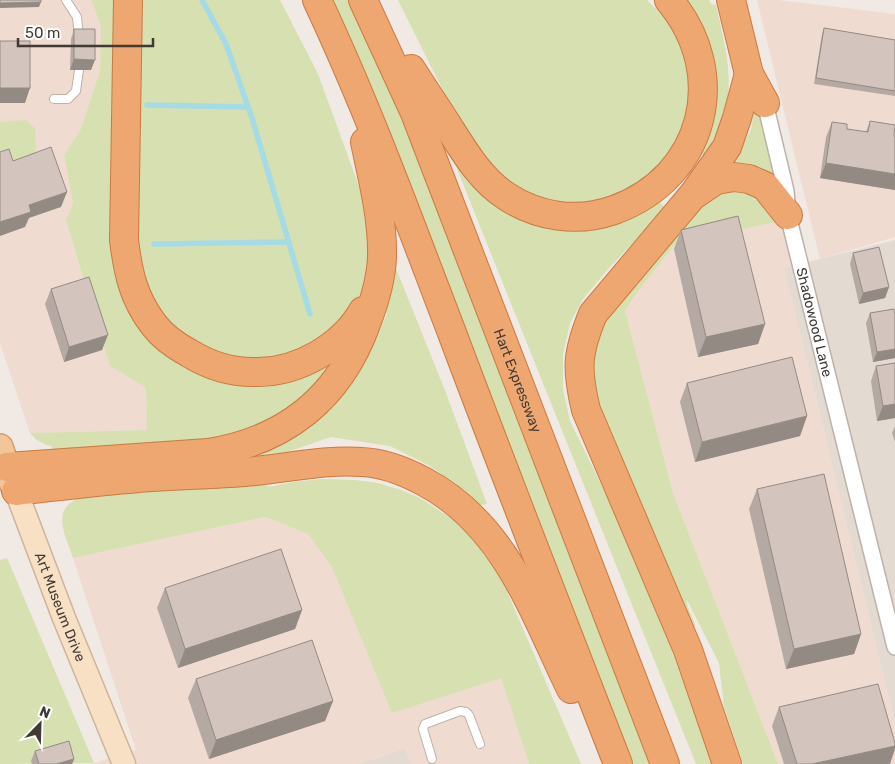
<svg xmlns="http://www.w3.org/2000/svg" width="895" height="764" viewBox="0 0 895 764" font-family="Rubik,sans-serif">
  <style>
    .residential { fill: #e3dad2 }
    .commercial { fill: #f0dbd0 }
    .green { fill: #d6e0b0 }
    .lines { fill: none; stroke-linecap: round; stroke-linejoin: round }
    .stream { stroke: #a5dbe7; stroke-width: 5.5 }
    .lane-casing { stroke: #bdb2aa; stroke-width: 10 }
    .street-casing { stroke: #bdb2aa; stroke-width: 18 }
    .secondary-casing { stroke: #ceb49a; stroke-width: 25 }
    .primary-casing { stroke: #d59d6c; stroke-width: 28 }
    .highway-casing { stroke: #cb7942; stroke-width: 30 }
    .lane { stroke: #fff; stroke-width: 8 }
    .street { stroke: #fff; stroke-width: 15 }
    .secondary { stroke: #f8e0c5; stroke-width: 22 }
    .primary { stroke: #f3c59a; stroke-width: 25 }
    .highway { stroke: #eea771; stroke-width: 28 }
    .wall { fill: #b5a9a3 }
    .shaded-wall { fill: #948a84 }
    .building { fill: #d3c5bd; stroke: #948a84 }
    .labels { text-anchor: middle; stroke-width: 4; stroke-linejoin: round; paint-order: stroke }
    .street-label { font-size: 14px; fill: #413934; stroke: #fff }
  </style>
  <rect width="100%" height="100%" fill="#f0e9e4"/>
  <g class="residential">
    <path d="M895 240V723L784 268Z"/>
    <path d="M405 748 411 764H359Z"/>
  </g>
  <g class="commercial">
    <path d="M0 0H91L101 26 100 71 81 129 64 155 73 203 66 222 110 366 146 388 147 430 30 433 0 343Z"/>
    <path d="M757 0H778L895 14V237L820 259Z"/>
    <path d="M781 221 793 266 784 268 895 723V764H778L673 493 625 311 636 294 676 243Z"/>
    <path d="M265 517 308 534 332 567 501 677 529 764H411L405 748 359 764H91L136 750 73 558Z"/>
  </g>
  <g class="green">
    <path d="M91 0H119L116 225 174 354 311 373 325 366 330 367 295 408 225 440 55 453 51 446C42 444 36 440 30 433L147 430 146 388 110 366 66 221 73 203 64 155 81 129 100 71 101 26Z"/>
    <path d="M138 0H280L318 74 369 214 373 240 366 286 355 308 339 328 296 356 245 363 183 339 150 304 132 244Z"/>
    <path d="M331 0H349L371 42 393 91 652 764H632L404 172Z"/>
    <path d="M398 0H647L671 24 675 21 695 77 687 131 643 186 576 209 530 198 488 171 460 125Z"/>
    <path d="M681 0H709L711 4 716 5C730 68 739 96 707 157L701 153 680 182 660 203 666 208 609 268 583 299 570 323 563 354V389L570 421 620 523 688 687 713 764H696L451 154 574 224 696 150Z"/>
    <path d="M755 106 758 107 778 188 730 166 751 130Z"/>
    <path d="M26 120 35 129 36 153 12 168 0 156V122Z"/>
    <path d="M727 187 753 191 781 221 676 243 636 294 625 311 673 493 778 764H743L724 707 719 663 687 600C686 608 694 617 695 626L692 627 607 426 596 395 592 370 599 335 611 311 702 201Z"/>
    <path d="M395 266 446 393 487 504 476 506 455 483 428 465 390 446 331 437 246 466 245 458C270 443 300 429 322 413 349 394 376 343 387 313L384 312Z"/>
    <path d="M251 479 269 487 293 482 321 479 355 480 378 483 401 490 420 498 461 525 479 543 502 580 581 764H529L501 678 392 713 332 567 308 534 265 517 73 558C64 531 49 507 85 496Z"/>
    <path d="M7 558 94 763 0 764V560Z"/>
  </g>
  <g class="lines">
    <g class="stream">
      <path d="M202 0 226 44 252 118 310 314"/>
      <path d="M147 105 248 107"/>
      <path d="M154 244 288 242"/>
    </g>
    <g class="lane-casing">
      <g id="lane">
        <path d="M66 0 77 17 79 38"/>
        <path d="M54 99H68L76 91 79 70"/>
        <path d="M432 759 423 729 425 724 460 711 466 712 469 715 480 744"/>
      </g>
    </g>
    <g class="street-casing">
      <g id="street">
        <path id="s1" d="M765 103 786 191 788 215 895 647"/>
      </g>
    </g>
    <g class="secondary-casing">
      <g id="secondary">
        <path id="s2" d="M16 491 64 618 124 764"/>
      </g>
    </g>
    <g class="primary-casing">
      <path id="primary" d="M0 447 13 485"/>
    </g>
    <g class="highway-casing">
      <g id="highway">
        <path d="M128 0 124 240C128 272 133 298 154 325 163 337 176 346 189 353 210 366 234 373 258 372 299 372 343 346 363 311"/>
        <path d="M317 0C368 108 409 221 452 333 506 477 562 620 618 764"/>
        <path id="s3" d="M363 0 415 113 665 764"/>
        <path d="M731 0 749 74 765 103"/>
        <path d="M411 69C423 88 436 107 448 126 464 151 480 179 506 196 538 217 577 223 614 210 705 177 731 74 669 0"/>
        <path d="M695 194 716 180 734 177 749 179 765 186 788 215"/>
        <path d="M7 467 208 453C285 441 339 398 366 324 374 303 381 280 382 258 383 219 373 180 365 142"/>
        <path d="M16 491C53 487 91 482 128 479 167 475 206 475 245 472 284 469 323 459 362 462 384 463 404 471 423 481 505 524 533 611 571 689"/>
        <path d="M727 764 688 650 586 410C576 369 577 353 593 314L693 195 727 147 737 118 749 74"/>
      </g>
    </g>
    <use href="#lane" class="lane"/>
    <use href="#street" class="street"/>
    <use href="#secondary" class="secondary"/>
    <use href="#primary" class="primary"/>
    <use href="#highway" class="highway"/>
  </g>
  <g class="wall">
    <path d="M824 28 895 40V96L814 84 822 34Z"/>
    <path d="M74 29 91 70H70L71 39Z"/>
    <path d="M870 121 895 136V190L820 178 826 137 832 122 847 129 866 132Z"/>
    <path d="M681 230 765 324 758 344 698 357 674 249Z"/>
    <path d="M853 253 889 287 885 298 859 304 850 264Z"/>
    <path d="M51 289 102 350 64 362 45 304Z"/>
    <path d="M870 313 895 315V358L873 362 866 323Z"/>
    <path d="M895 363V418L877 421 871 381 876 366Z"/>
    <path d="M687 383 807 416 800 436 695 462 680 402Z"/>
    <path d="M895 426V442L892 433Z"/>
    <path d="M757 489 861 634 854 654 786 669 749 509Z"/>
    <path d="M165 588 302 610 295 629 178 668 157 608Z"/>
    <path d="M196 679 333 701 325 721 209 759 188 698Z"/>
    <path d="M779 707 890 764H784L772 726Z"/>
    <path d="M35 751 74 759 72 764H32L31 761Z"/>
  </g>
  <g class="shaded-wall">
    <path d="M41 2 39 7 0 8V3Z"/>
    <path d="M74 59 95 60 91 70H70Z"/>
    <path d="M0 88H30L25 103H0Z"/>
    <path d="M826 163 895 174V190L820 178Z"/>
    <path d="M67 192 61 207 29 218 25 227 0 236V222L29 205Z"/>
    <path d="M889 287 885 298 859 304 863 293Z"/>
    <path d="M765 324 758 344 698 357 706 337Z"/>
    <path d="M108 335 102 350 64 362 69 347Z"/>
    <path d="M895 349V358L873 362 877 352Z"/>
    <path d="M895 404V418L877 421 883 406Z"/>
    <path d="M807 416 800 436 695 462 702 442Z"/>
    <path d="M302 610 295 629 178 668 185 649Z"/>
    <path d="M861 634 854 654 786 669 794 649Z"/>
    <path d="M333 701 325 721 209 759 216 740Z"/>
    <path d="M895 746V749L890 764H812Z"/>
    <path d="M74 759 72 764H56Z"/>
  </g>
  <g class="building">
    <path d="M0 0H41V2L0 3Z"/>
    <path d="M824 28 895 40V91L816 78Z"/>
    <path d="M74 29H95V60L74 59Z"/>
    <rect x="0" y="41" width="30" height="47"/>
    <path d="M870 121 895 125 894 136H895V174L826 163 832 122 847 124V129L868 132Z"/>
    <path d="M51 147 67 192 29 205 31 212 0 222V152L9 149 13 161Z"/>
    <path d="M738 216 765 324 706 337 681 230Z"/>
    <path d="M879 247 889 287 863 293 853 253Z"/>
    <path d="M89 277 108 335 69 347 51 289Z"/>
    <path d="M894 309 895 315V349L877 352 870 313Z"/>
    <path d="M792 357 807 416 702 442 687 383Z"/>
    <path d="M895 363V404L883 406 876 366Z"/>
    <path d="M824 474 861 634 794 649 757 489Z"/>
    <path d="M281 549 302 610 185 649 165 588Z"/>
    <path d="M312 640 333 701 216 740 196 679Z"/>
    <path d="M878 684 895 743V746L812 764H797L779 707Z"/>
    <path d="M69 741 74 759 56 764H39L35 751Z"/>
  </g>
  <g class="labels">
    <g class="street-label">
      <text dy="5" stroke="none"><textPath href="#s1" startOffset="225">Shadowood Lane</textPath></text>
      <text dy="5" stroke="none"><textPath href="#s3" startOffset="411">Hart Expressway</textPath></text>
      <text dy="5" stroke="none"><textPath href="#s2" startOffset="124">Art Museum Drive</textPath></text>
    </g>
  </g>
  <g transform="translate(40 724) rotate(23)" stroke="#ffffff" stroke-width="4" paint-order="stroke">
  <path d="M0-4L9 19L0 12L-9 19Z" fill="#413934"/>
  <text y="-8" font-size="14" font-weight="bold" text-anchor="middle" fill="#413934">N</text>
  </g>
  <path d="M18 38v8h135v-8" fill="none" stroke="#413934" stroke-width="2.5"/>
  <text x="25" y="38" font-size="15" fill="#413934" stroke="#ffffff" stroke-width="4" paint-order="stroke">50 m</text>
</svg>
